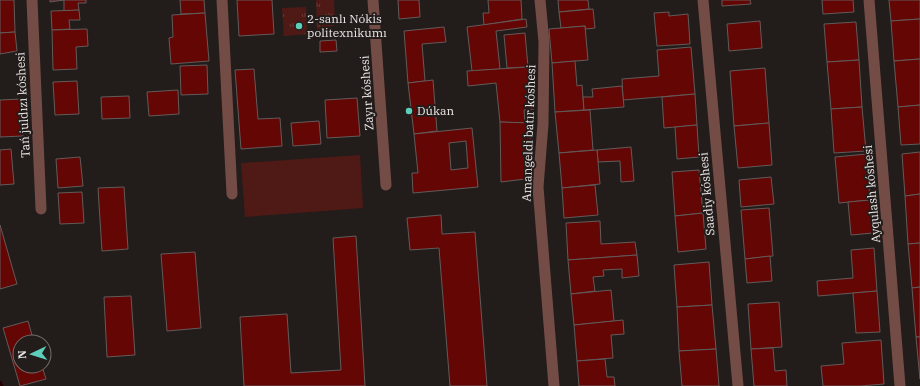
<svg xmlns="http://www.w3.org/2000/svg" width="920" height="386" viewBox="0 0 920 386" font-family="'IBM Plex Serif',serif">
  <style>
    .grass { fill: url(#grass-tufts) }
    .green { fill: #4f1a15 }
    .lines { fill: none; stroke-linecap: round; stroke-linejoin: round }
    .stream { stroke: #240000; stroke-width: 4.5 }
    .building { fill: #640604; stroke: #625b5a; fill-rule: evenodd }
    .minor { stroke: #744c46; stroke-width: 11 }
    .poi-dot { fill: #5dceb9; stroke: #221c1b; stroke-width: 1.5 }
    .labels { text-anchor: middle; stroke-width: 4; stroke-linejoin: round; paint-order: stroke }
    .poi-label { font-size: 12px; fill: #ebe7e6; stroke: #221c1b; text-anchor: start }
    .street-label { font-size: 12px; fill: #ebe7e6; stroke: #221c1b }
  </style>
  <defs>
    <pattern id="grass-tufts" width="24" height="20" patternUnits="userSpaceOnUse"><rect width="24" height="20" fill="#4f1a15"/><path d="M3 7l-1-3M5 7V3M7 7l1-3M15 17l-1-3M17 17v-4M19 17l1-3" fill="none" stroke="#683b37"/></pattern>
  </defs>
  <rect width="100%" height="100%" fill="#221c1b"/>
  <g class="grass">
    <path d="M316 0H334L335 25 317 31Z"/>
    <path d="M306 7 307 34 284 36 282 8Z"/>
  </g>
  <path class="green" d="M360 155 363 208 245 217 241 163Z"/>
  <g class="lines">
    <path class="stream" d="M0 383 1 386"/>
  </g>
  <g class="building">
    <path d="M0 0H14L15 32 0 33Z"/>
    <path d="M50 0H86V3H78L79 10 64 11V0L50 2Z"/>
    <path d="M180 0H204L205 13 181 14Z"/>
    <path d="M237 0H272L274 34 239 36Z"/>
    <path d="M398 0H419L420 17 399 19Z"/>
    <path d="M488 0H521L522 19 484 25 483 13H489Z"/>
    <path d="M558 0H588L589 9 559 12Z"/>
    <path d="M722 0H750L751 4 722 6Z"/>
    <path d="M822 0H853L854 12 823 14Z"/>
    <path d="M889 0H920V19L891 21Z"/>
    <path d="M593 9 595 28 586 29 585 26 561 28 559 12Z"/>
    <path d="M79 10 80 20H69L70 29 52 30 51 11Z"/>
    <path d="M669 12V16L688 14 690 44 657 46 654 13Z"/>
    <path d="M205 13 209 61 171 64 169 38 173 37 172 15Z"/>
    <path d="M526 19 527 27 496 31 500 69 472 71 467 27Z"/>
    <path d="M920 19V59L894 61 891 21Z"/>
    <path d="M760 21 762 48 729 51 727 24Z"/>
    <path d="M856 22 859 60 827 62 824 24Z"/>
    <path d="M585 26 588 60 552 63 549 29Z"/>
    <path d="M444 27 446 42 422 44 425 81 408 83 404 31Z"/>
    <path d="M87 29 88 46 76 47 77 69 53 70 52 30Z"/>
    <path d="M15 32 17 51 0 54V33Z"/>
    <path d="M525 33 528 67 507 68 504 35Z"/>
    <path d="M336 40 337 51 320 52V41Z"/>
    <path d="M691 47 695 94 623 100 622 79 659 76 657 50Z"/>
    <path d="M920 59V105L898 107 894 61Z"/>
    <path d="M859 60 862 107 831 109 827 62Z"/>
    <path d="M575 61 577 86 582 85 584 110 555 112 552 63Z"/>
    <path d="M207 65 208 94 181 95 180 66Z"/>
    <path d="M528 67 534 109 524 110 525 123 500 122 496 83 468 86 467 71Z"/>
    <path d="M765 68 769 123 734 126 730 71Z"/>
    <path d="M254 69 258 119 280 118 282 146 241 149 235 70Z"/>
    <path d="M433 80 437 131 414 134 408 83Z"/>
    <path d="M77 81 79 114 55 115 53 82Z"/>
    <path d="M622 86 624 107 584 110 583 97H593L592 89Z"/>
    <path d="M178 90 179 114 149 116 147 92Z"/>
    <path d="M695 94 697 125 664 128 662 97Z"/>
    <path d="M129 96 130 118 102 119 101 97Z"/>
    <path d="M357 98 360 136 327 138 325 100Z"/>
    <path d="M21 99 23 136 0 137V100Z"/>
    <path d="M920 105V144L901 145 898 107Z"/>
    <path d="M862 107 866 151 834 153 831 109Z"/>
    <path d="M590 110 593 150 559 153 555 112Z"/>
    <path d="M319 121 321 144 293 146 291 123Z"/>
    <path d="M500 122 533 123 525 179 501 182Z"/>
    <path d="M769 123 772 165 738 168 734 126Z"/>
    <path d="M697 125 699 157 677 159 675 127Z"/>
    <path d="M472 128 478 187 413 193 412 173H418L414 134ZM466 141 468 168 451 170 449 143Z"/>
    <path d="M631 147 634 181 621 182 620 161 598 162 597 150Z"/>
    <path d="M11 149 14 184 0 185V150Z"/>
    <path d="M597 150 600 184 562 188 559 153Z"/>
    <path d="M920 152V194L905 196 902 154Z"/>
    <path d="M867 154 870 200 839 203 835 157Z"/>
    <path d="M80 157 83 186 58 188 56 159Z"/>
    <path d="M699 170 703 213 675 216 672 172Z"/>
    <path d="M771 177 774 204 741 207 739 180Z"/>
    <path d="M595 185 598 215 564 218 562 188Z"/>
    <path d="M124 187 128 249 102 251 98 188Z"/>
    <path d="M82 192 84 223 60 224 58 193Z"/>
    <path d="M920 194V243L908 244 905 196Z"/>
    <path d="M870 200 873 233 851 235 848 202Z"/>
    <path d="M769 208 773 256 745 259 741 210Z"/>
    <path d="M703 213 706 249 678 252 675 216Z"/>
    <path d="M441 215 442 234 475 232 487 386H450L439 248 410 250 407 218Z"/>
    <path d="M600 221 601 244 635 242 637 255 568 260 566 223Z"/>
    <path d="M0 225 17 284 0 289Z"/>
    <path d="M356 236 365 386H244L240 317 287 314 291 373 341 370 333 238Z"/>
    <path d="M920 243V287L912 288 908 244Z"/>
    <path d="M874 248 877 291 818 296 817 281 853 278 851 250Z"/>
    <path d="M195 252 201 328 167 331 161 254Z"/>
    <path d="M637 255 639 276 622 278V269L603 270 604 276 593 277 595 291 571 294 568 260Z"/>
    <path d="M770 256 772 281 747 283 745 259Z"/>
    <path d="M709 262 712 305 677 307 674 265Z"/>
    <path d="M920 287V337H916L912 288Z"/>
    <path d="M611 290 614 321 574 325 571 294Z"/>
    <path d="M877 291 880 332 856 333 853 293Z"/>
    <path d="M131 296 135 355 107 357 104 297Z"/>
    <path d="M779 302 782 347 751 349 748 304Z"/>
    <path d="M712 305 716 349 679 351 677 307Z"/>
    <path d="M623 320 624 334 611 335 613 358 577 361 574 325Z"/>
    <path d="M28 321 34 342H20V366H42L46 379 20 386 3 328Z"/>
    <path d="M916 337H920V379Z"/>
    <path d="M881 340 884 384 860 386H823L821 366 844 364 842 343Z"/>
    <path d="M773 348 775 371 786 370 787 386H754L751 349Z"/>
    <path d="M716 349 719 386H682L679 351Z"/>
    <path d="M605 359 607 377H614L615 386H579L577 361Z"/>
  </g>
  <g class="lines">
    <g class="minor">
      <path d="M32 0 41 209"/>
      <path d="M222 0 232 194"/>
      <path d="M373 0 386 185"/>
      <path d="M540 0 544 42 543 124 538 187 554 386"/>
      <path d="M703 0 738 386"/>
      <path d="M869 0 900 386"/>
    </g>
  </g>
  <g class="poi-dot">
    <circle cx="299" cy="26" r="4"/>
    <circle cx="409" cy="111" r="4"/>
  </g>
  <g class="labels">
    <g class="poi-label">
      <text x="307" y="23">2-sanlı Nókis<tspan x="307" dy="14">politexnikumı</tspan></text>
      <text x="417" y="115">Dúkan</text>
    </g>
    <g class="street-label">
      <text transform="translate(367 93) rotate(-94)" y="4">Zayır kóshesi</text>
      <text transform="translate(23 105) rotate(-93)" y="4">Tań juldızı kóshesi</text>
      <text transform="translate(529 133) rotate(-88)" y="4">Amangeldi batır kóshesi</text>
      <text transform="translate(707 194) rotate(-95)" y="4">Saadiy kóshesi</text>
      <text transform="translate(872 194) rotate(-95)" y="4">Ayqulash kóshesi</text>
    </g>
  </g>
  <g transform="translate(32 354) rotate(266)"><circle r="19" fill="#221c1b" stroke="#726d6c"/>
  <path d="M0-3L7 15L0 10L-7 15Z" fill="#5dceb9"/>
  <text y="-6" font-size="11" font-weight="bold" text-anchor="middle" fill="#ebe7e6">N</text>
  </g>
</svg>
